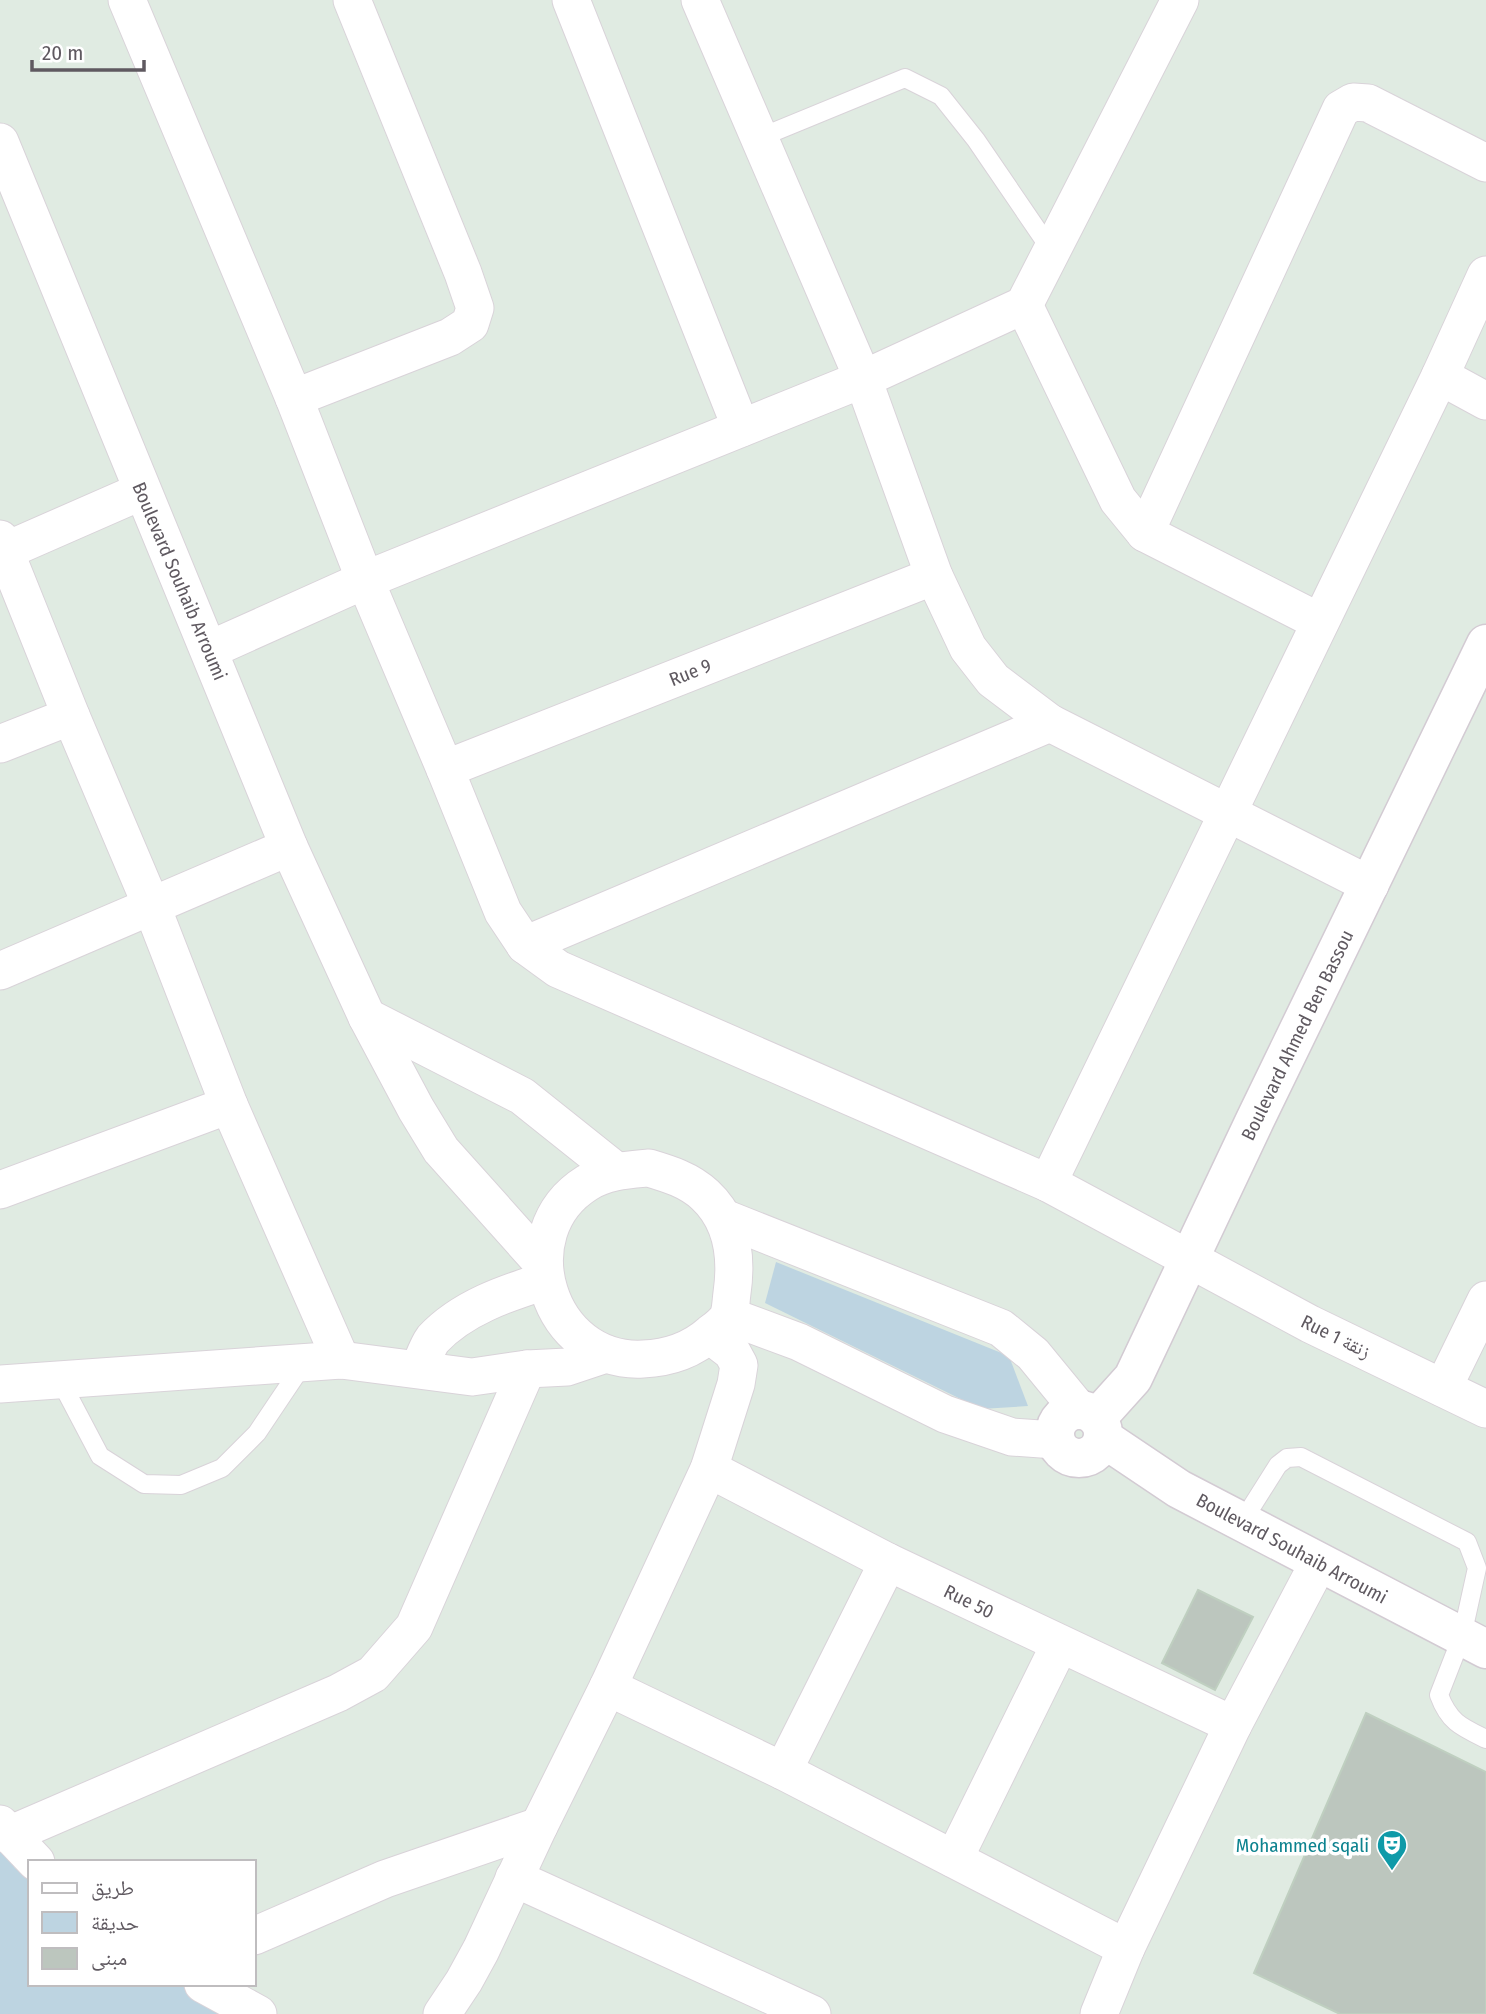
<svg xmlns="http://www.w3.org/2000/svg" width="1486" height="2014" viewBox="0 0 1486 2014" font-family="'Fira Sans Condensed','Noto Naskh Arabic',sans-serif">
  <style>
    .green { fill: #bdd4e1 }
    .building { fill: #bcc6be; stroke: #bfcfc0; stroke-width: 2 }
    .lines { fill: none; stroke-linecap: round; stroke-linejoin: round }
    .lane-casing { stroke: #d9d3d9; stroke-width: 20 }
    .street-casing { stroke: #d9d3d9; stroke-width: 39 }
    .secondary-casing { stroke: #d3cbd3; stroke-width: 41 }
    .lane { stroke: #fff; stroke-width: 18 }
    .street { stroke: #fff; stroke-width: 37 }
    .secondary { stroke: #fff; stroke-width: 38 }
    .labels { text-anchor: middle; stroke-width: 7; stroke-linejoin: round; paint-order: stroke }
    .street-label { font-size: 19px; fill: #5f5960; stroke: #fff }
    .culture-label { font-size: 19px; fill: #0d838f; stroke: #fff; text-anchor: end }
  </style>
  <rect width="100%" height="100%" fill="#e0ebe2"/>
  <g class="green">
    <path d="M776 1262 1009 1356 1028 1406 981 1409 765 1303Z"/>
    <path d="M0 1845 15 1868 30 1879V1984H179L226 2014H0Z"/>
  </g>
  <g class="building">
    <path d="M1198 1590 1253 1617 1215 1690 1162 1663Z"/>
    <path d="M1366 1713 1486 1772V2014H1340L1254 1973Z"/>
  </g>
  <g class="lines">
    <g class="lane-casing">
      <g id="lane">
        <path d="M759 138 905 78 941 96 976 140 1051 250"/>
        <path d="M60 1380 100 1456 144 1484 181 1485 222 1468 257 1433 304 1363"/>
        <path d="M1242 1522 1278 1465 1287 1458 1301 1457 1467 1542 1477 1568 1462 1636 1439 1695C1449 1722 1461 1727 1486 1739"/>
      </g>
    </g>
    <g class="street-casing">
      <g id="street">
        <path d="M127 0 294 398 365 580 445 769 503 912 525 945 558 969 1048 1183 1310 1324 1486 1409"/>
        <path d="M571 0 741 428"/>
        <path d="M700 0 863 379 934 576 968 648 993 680 1050 723 1370 885"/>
        <path d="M0 142 289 847 367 1017 416 1109 441 1150 543 1264"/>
        <path d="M1024 305 1118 500 1145 533 1320 622"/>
        <path d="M1440 376 1486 401"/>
        <path d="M294 398 450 337 470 324 475 308 463 273 352 0"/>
        <path d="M1145 533 1341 109 1353 102 1368 103 1486 163"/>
        <path d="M0 539 71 716 152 907 229 1105 341 1360"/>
        <path d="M5 551 142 491"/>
        <path d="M209 650 365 580 863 379 1024 305 1180 0"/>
        <path d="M0 744 71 716"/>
        <path d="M445 769 934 576"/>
        <path d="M525 945 1050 723"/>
        <path d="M0 971 289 847"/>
        <path d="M367 1017 522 1096 616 1171"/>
        <path d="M649 1168C669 1174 689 1180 705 1195 733 1221 737 1258 732 1293 731 1300 731 1308 729 1314 727 1321 717 1329 711 1333 692 1350 668 1358 643 1359 548 1364 507 1233 587 1183 606 1171 627 1170 649 1168Z"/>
        <path d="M1048 1183 1440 376 1486 275"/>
        <path d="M0 1190 229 1105"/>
        <path d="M724 1218 1001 1328 1033 1354 1079 1410"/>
        <path d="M729 1316 799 1342 945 1414 1012 1437 1055 1440"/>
        <path d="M419 1369C423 1360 427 1347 433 1339 462 1308 506 1293 545 1281"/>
        <path d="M0 1384 341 1360 472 1377 527 1369 567 1367 606 1354"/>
        <path d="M1443 1388 1486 1300"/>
        <path d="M709 1469 888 1562 1233 1725"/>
        <path d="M608 1687 783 1771 1126 1948"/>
        <path d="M783 1771 888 1562"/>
        <path d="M0 1824 36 1862"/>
        <path d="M9 1835 338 1693 373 1674 414 1627 527 1369"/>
        <path d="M954 1859 1060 1644"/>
        <path d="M514 1878 812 2014"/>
        <path d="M254 1936 385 1879 539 1826"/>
        <path d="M203 1984 258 2014"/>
        <path d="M442 2014 464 1981 481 1950 539 1826 608 1687 709 1469 736 1384 739 1365 732 1352 710 1335"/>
        <path d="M1099 2014 1126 1948 1233 1725 1319 1562"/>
      </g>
    </g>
    <g class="secondary-casing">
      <g id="secondary">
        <circle cx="1079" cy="1434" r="24"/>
        <path d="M1097 1418 1133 1378 1255 1120 1486 644"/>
        <path d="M1103 1438 1179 1489 1486 1649"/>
      </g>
    </g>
    <use href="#lane" class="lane"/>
    <use href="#street" class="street"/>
    <use href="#secondary" class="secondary"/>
  </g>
  <defs>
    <g id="theatre-pin" transform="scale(1.575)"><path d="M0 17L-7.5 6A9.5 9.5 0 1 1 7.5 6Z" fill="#0f9aa8" stroke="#fff"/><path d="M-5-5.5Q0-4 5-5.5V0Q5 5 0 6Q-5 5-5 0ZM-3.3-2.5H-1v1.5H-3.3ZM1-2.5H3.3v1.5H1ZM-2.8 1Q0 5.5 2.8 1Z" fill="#fff"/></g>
  </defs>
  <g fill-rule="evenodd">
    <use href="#theatre-pin" x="1392" y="1845"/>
  </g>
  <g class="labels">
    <g class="street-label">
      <text transform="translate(180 581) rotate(67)" y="7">Boulevard Souhaib Arroumi</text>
      <text transform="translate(690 672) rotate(-22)" y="7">Rue 9</text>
      <text transform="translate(1297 1035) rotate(-64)" y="7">Boulevard Ahmed Ben Bassou</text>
      <text transform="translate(1336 1336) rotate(26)" y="7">Rue 1 زنقة</text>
      <text transform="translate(1292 1548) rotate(28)" y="7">Boulevard Souhaib Arroumi</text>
      <text transform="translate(969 1601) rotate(26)" y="7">Rue 50</text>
    </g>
    <g class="culture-label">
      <text x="1369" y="1852">Mohammed sqali</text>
    </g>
  </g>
  <rect x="28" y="1860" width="228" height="126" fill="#ffffff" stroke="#bfbdbf" stroke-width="2"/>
  <rect x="42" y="1883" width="35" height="10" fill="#ffffff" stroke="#bfbdbf" stroke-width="2"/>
  <text x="91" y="1895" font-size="21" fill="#5f5960">طريق</text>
  <rect x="42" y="1912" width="35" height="21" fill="#bdd4e1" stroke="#bfbdbf" stroke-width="2"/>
  <text x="91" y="1930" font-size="21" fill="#5f5960">حديقة</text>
  <rect x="42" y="1948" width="35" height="21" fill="#bcc6be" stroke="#bfbdbf" stroke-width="2"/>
  <text x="91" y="1965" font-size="21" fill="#5f5960">مبنى</text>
  <path d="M32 60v10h112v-10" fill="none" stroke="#5f5960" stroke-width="3.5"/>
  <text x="42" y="60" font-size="21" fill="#5f5960" stroke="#ffffff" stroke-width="5" paint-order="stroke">20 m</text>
</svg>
